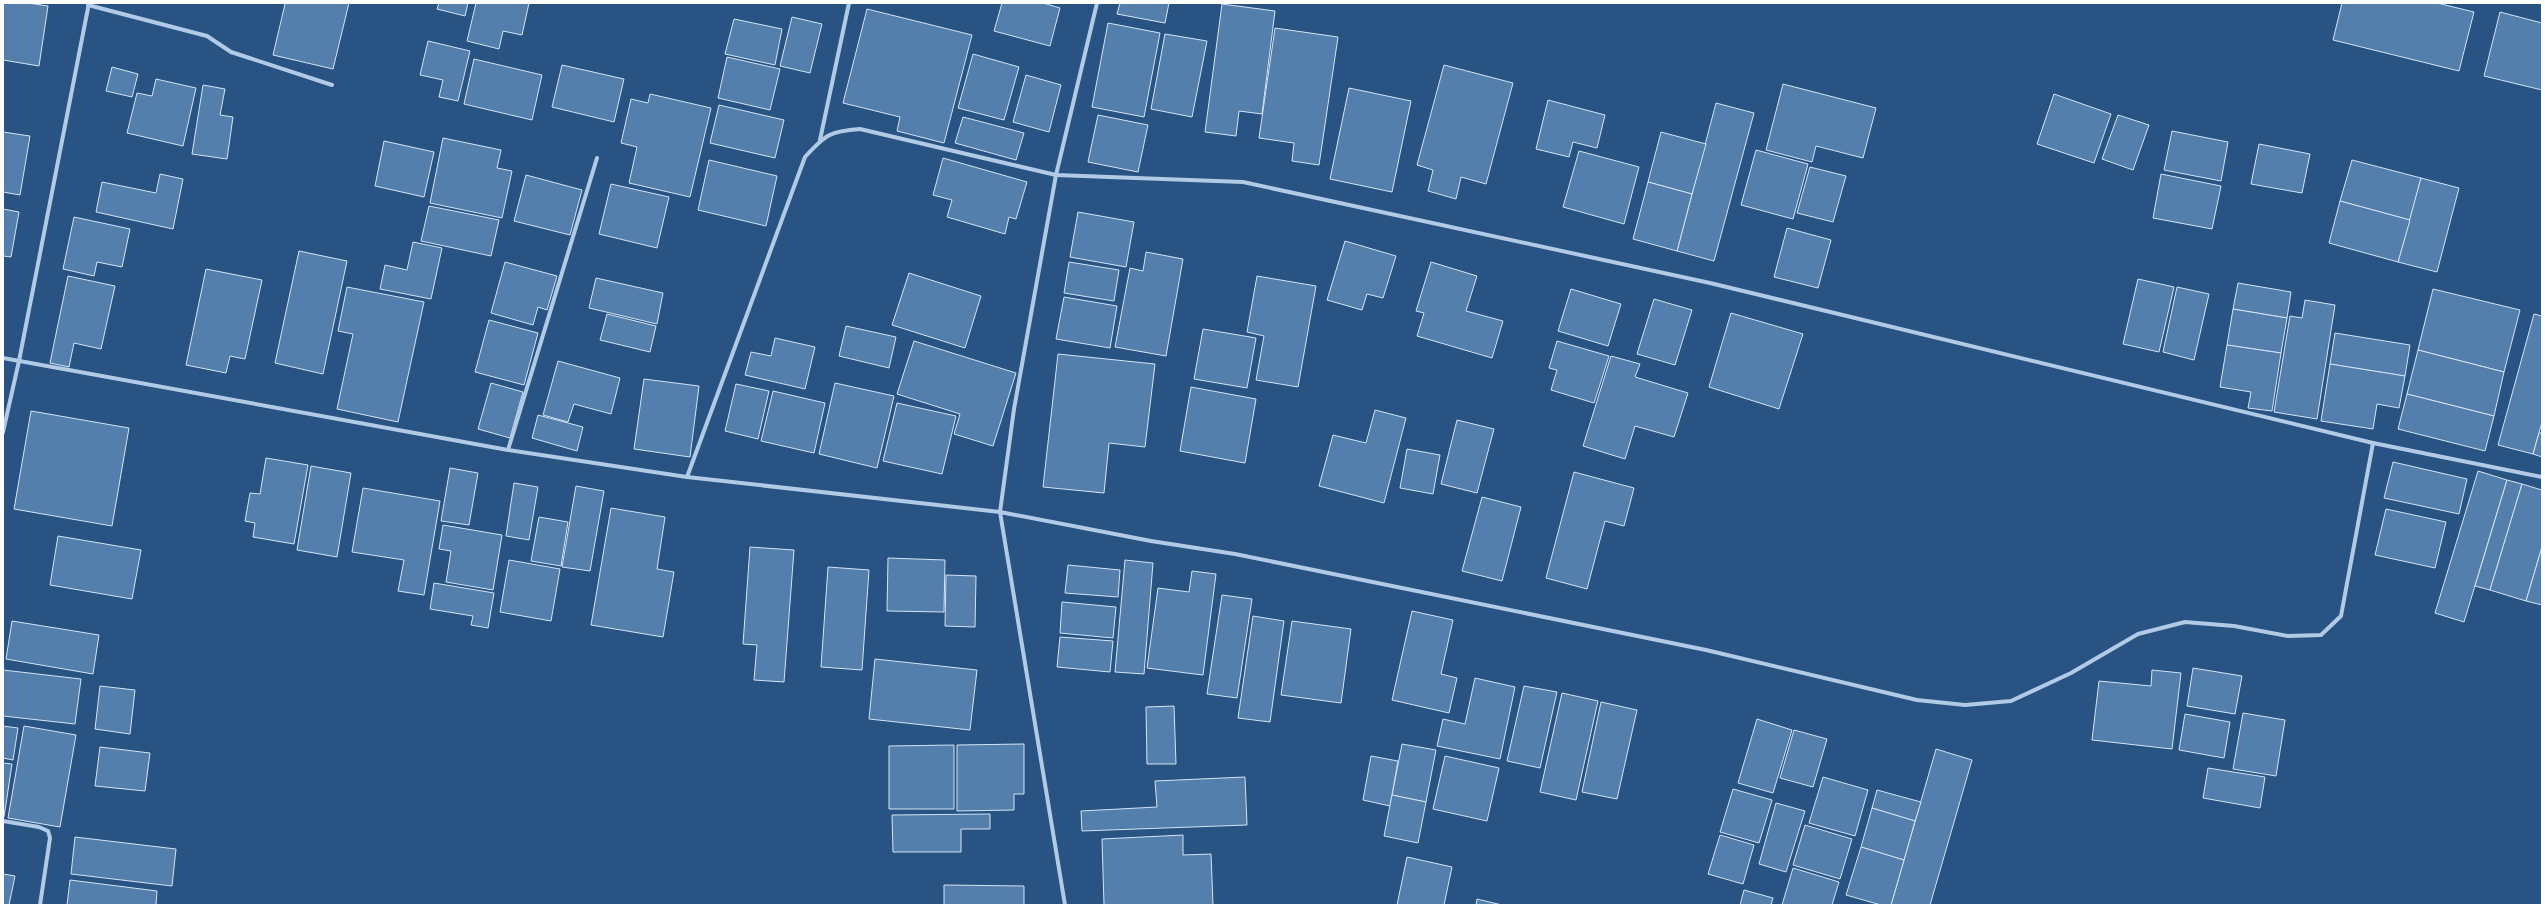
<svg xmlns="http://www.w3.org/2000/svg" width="2545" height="908" viewBox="0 0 2545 908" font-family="Cabin,sans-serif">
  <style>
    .building { fill: #547fac; stroke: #d4e4f5 }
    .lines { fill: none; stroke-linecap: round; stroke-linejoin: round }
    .street { stroke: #b1cbe7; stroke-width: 4 }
  </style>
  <rect width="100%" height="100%" fill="#285383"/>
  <g class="building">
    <path d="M3 3H28L48 6 39 66 3 60Z"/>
    <path d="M282 3H349L333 69 273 55 285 4Z"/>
    <path d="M439 3H468L465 16 437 9Z"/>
    <path d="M476 3H529L522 35 503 31 499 49 467 41Z"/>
    <path d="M1002 3H1043L1060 8 1050 46 994 31Z"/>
    <path d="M1120 3H1169L1165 23 1117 14Z"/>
    <path d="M2342 3H2437L2474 12 2459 71 2333 40Z"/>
    <path d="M1222 4 1275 11 1262 114 1239 111 1236 136 1205 132Z"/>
    <path d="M867 9 972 35 944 143 897 131 900 117 843 103Z"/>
    <path d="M2500 12 2542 23V90L2484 76Z"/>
    <path d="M792 17 822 24 810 73 780 66Z"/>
    <path d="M734 19 782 29 775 65 725 54Z"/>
    <path d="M1108 23 1160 33 1144 117 1092 107Z"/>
    <path d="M1275 28 1338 37 1319 165 1292 161 1294 143 1259 138Z"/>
    <path d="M1165 34 1207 41 1192 117 1151 109Z"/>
    <path d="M428 41 470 51 458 101 439 97 443 80 420 75Z"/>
    <path d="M973 54 1019 67 1004 120 958 108Z"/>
    <path d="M727 57 780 69 770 110 718 98Z"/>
    <path d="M474 59 542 75 532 120 464 104Z"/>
    <path d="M562 65 624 79 614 122 552 107Z"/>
    <path d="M1444 65 1513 83 1486 184 1461 177 1456 199 1428 191 1433 170 1417 165Z"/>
    <path d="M112 67 138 74 132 97 106 91Z"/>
    <path d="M1026 75 1061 85 1049 132 1013 122Z"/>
    <path d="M156 79 196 88 183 146 127 133 137 93 152 96Z"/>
    <path d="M1783 84 1876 108 1863 158 1816 146 1812 162 1766 150Z"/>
    <path d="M203 85 225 89 220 115 233 117 227 159 192 154Z"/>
    <path d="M1349 88 1411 101 1392 192 1330 179Z"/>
    <path d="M650 94 711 108 690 197 629 183 637 147 621 143 631 99 648 103Z"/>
    <path d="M2054 94 2111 114 2094 163 2037 144Z"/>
    <path d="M1548 100 1605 115 1597 148 1573 142 1569 157 1536 149Z"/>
    <path d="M1716 103 1754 113 1714 261 1677 251Z"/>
    <path d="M719 105 784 120 775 158 710 143Z"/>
    <path d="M1098 115 1148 125 1138 172 1088 162Z"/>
    <path d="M2118 115 2149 125 2133 170 2102 159Z"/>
    <path d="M963 117 1024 133 1016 160 955 143Z"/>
    <path d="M2172 131 2228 142 2221 181 2164 170Z"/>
    <path d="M3 132 30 136 20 195 3 192Z"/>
    <path d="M1661 132 1706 144 1692 194 1648 182Z"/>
    <path d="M443 138 501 150 497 168 512 171 502 218 430 203Z"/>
    <path d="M384 141 434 152 424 197 375 186Z"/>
    <path d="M2259 144 2310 154 2302 193 2251 184Z"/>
    <path d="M1756 150 1808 164 1793 219 1741 205Z"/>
    <path d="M1579 151 1639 167 1624 224 1563 207Z"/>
    <path d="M943 158 1027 182 1016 219 1009 217 1005 234 947 217 952 200 933 195Z"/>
    <path d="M709 160 777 176 766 226 698 210Z"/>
    <path d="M2352 160 2421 178 2410 220 2340 201Z"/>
    <path d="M1810 167 1846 176 1833 222 1797 213Z"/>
    <path d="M160 174 183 179 173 229 96 212 102 182 156 193Z"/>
    <path d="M2161 174 2221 186 2212 229 2153 218Z"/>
    <path d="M526 175 582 190 570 235 514 221Z"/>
    <path d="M2421 178 2459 188 2437 272 2398 262Z"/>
    <path d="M1648 182 1692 194 1677 251 1633 239Z"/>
    <path d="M611 184 669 197 657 248 599 234Z"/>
    <path d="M2340 201 2410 220 2398 262 2329 243Z"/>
    <path d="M429 206 499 220 491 256 421 241Z"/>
    <path d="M3 209 19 212 11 257 3 256Z"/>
    <path d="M1078 212 1134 222 1126 267 1070 257Z"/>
    <path d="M74 217 130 229 122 267 97 262 94 276 63 269Z"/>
    <path d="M1787 228 1831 240 1818 288 1774 277Z"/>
    <path d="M1345 241 1396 256 1383 298 1367 294 1362 310 1327 300Z"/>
    <path d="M413 242 442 248 431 299 380 289 385 265 407 270Z"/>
    <path d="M299 251 347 261 323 374 275 363Z"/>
    <path d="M1146 252 1183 259 1166 356 1115 347 1130 268 1143 271Z"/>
    <path d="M505 262 557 276 547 310 538 307 533 325 491 313Z"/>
    <path d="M1069 262 1119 270 1114 301 1064 293Z"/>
    <path d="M1431 262 1477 276 1466 311 1503 321 1492 358 1417 336 1424 313 1416 311Z"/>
    <path d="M206 269 262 280 245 359 230 356 226 373 186 365Z"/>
    <path d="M909 273 981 296 965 348 892 325Z"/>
    <path d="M68 276 115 286 101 349 74 343 69 367 50 363Z"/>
    <path d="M1257 276 1316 286 1298 387 1256 380 1264 336 1247 332Z"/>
    <path d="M596 278 663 293 657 324 589 308Z"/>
    <path d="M2138 279 2174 287 2159 352 2123 344Z"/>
    <path d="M2238 283 2291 292 2287 318 2233 309Z"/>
    <path d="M347 287 424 302 398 422 337 409 353 334 338 331Z"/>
    <path d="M2177 287 2209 294 2194 360 2163 352Z"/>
    <path d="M1571 289 1621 304 1608 346 1558 331Z"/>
    <path d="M2433 289 2520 310 2504 372 2418 350Z"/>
    <path d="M1064 297 1117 306 1110 348 1056 339Z"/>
    <path d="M1654 299 1692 310 1675 365 1637 354Z"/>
    <path d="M2305 300 2335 305 2317 419 2274 412 2290 316 2302 318Z"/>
    <path d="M2233 309 2287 318 2281 353 2227 345Z"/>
    <path d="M1731 313 1803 334 1779 409 1709 387Z"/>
    <path d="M607 314 656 326 650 352 600 340Z"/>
    <path d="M2534 314 2542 316V422L2533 454 2498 445Z"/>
    <path d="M489 320 538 333 524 385 475 372Z"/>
    <path d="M846 326 896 337 889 368 839 356Z"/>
    <path d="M1203 329 1256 338 1247 388 1194 379Z"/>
    <path d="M2335 333 2410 345 2405 376 2330 364Z"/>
    <path d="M775 338 815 347 805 389 745 375 751 352 771 356Z"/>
    <path d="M914 341 1016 373 993 446 954 434 960 414 897 394Z"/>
    <path d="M1557 341 1609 356 1594 403 1551 390 1557 370 1549 368Z"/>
    <path d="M2227 345 2281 353 2272 411 2248 408 2251 392 2220 387Z"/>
    <path d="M2418 350 2504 372 2494 416 2407 394Z"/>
    <path d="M1058 354 1155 364 1145 447 1109 443 1104 493 1043 487Z"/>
    <path d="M1611 356 1640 364 1635 377 1688 393 1674 437 1635 426 1625 459 1583 446Z"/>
    <path d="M558 361 620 378 611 414 574 404 568 422 543 415Z"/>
    <path d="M2330 364 2405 376 2399 408 2377 404 2373 429 2321 421Z"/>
    <path d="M644 379 699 386 690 457 634 449Z"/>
    <path d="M491 383 523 392 510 438 478 429Z"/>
    <path d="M835 383 894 396 877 468 819 454Z"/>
    <path d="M736 384 769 391 758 439 725 431Z"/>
    <path d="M1191 387 1256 399 1245 463 1180 451Z"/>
    <path d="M773 391 825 403 814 453 761 441Z"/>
    <path d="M2407 394 2494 416 2485 451 2398 429Z"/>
    <path d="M897 403 956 416 942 474 883 461Z"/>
    <path d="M1375 410 1406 418 1384 503 1319 486 1333 435 1366 443Z"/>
    <path d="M31 411 129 428 112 526 14 509Z"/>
    <path d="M538 415 583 427 577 451 532 438Z"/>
    <path d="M1457 420 1494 429 1477 493 1441 484Z"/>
    <path d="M2539 433H2542V457L2533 454Z"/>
    <path d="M1407 449 1440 455 1433 494 1400 488Z"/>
    <path d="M266 458 308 465 294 544 253 537 255 523 245 521 250 493 260 494Z"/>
    <path d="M2393 462 2467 479 2459 514 2384 498Z"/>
    <path d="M311 466 351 473 337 557 297 550Z"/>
    <path d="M450 468 478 473 469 525 441 521Z"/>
    <path d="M2478 471 2507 480 2464 622 2435 613Z"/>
    <path d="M1574 472 1634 488 1624 526 1605 521 1587 589 1546 578Z"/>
    <path d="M2507 480 2522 484 2490 590 2475 586Z"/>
    <path d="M514 483 538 487 529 540 506 536Z"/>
    <path d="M2522 484 2542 490V547L2526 601 2490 590Z"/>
    <path d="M576 486 604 491 590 571 562 567Z"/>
    <path d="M363 488 440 501 424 595 398 591 404 560 352 552Z"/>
    <path d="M1482 497 1521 507 1502 581 1462 571Z"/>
    <path d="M611 508 665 517 657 569 674 572 663 637 591 625Z"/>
    <path d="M2386 509 2446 522 2435 568 2375 555Z"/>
    <path d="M539 517 568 522 561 566 531 561Z"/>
    <path d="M443 525 502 535 493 590 446 582 451 551 439 549Z"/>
    <path d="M58 536 141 550 132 599 50 585Z"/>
    <path d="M750 547 794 550 784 682 754 680 757 645 743 644Z"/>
    <path d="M2542 547V605L2526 601Z"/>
    <path d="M888 558 945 560 944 612 887 611Z"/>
    <path d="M509 560 560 569 551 621 500 612Z"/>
    <path d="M1125 560 1153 563 1144 674 1115 672Z"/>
    <path d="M1068 565 1120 570 1118 597 1065 593Z"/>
    <path d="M828 567 869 570 862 670 821 667Z"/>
    <path d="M1192 571 1216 574 1203 675 1147 668 1158 588 1189 592Z"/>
    <path d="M946 575 976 576 975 627 945 626Z"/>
    <path d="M434 583 494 593 488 628 471 625 473 616 430 609Z"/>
    <path d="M1222 595 1252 599 1237 698 1207 694Z"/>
    <path d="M1062 602 1116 607 1113 638 1060 633Z"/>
    <path d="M1412 611 1453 620 1441 674 1457 678 1449 713 1392 700Z"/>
    <path d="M1253 616 1284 621 1270 722 1238 718Z"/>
    <path d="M12 621 99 635 93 674 6 659Z"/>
    <path d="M1292 621 1351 629 1341 703 1281 695Z"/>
    <path d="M1060 637 1113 641 1110 672 1057 667Z"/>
    <path d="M875 659 977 670 970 730 869 719Z"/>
    <path d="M2193 668 2242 676 2235 714 2187 706Z"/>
    <path d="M3 670 81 679 75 724 3 716Z"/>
    <path d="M2152 670 2181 673 2172 749 2092 740 2099 681 2151 686Z"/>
    <path d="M1475 678 1515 687 1500 759 1437 746 1443 719 1465 724Z"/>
    <path d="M100 686 135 690 130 734 95 729Z"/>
    <path d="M1524 686 1557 692 1540 768 1507 761Z"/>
    <path d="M1562 693 1598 701 1576 800 1540 792Z"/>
    <path d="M1601 702 1637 710 1617 799 1582 792Z"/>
    <path d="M1174 706 1176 764H1147L1146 707Z"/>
    <path d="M2243 713 2285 720 2276 776 2233 769Z"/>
    <path d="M2185 714 2230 722 2224 758 2179 750Z"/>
    <path d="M1757 719 1792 730 1773 793 1738 783Z"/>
    <path d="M3 726 18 728 13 760 3 758Z"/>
    <path d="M24 726 76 735 60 827 8 818Z"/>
    <path d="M1794 730 1827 739 1813 787 1780 778Z"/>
    <path d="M1024 744V794H1014V810L957 811V745Z"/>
    <path d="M1402 744 1436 750 1426 802 1392 795Z"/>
    <path d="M954 745V809H889V746Z"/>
    <path d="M100 747 150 753 145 791 95 786Z"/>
    <path d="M1936 749 1972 760 1930 905H1891Z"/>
    <path d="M1371 756 1398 761 1390 806 1363 800Z"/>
    <path d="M1445 756 1499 768 1487 821 1433 809Z"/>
    <path d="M3 763 12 764 4 817 3 816Z"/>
    <path d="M2208 768 2265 777 2260 808 2203 798Z"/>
    <path d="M1245 777 1247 825 1082 831 1081 811 1157 807 1155 781Z"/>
    <path d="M1823 777 1868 790 1855 836 1809 823Z"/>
    <path d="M1733 789 1772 800 1759 843 1720 832Z"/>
    <path d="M1877 790 1921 802 1915 821 1872 808Z"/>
    <path d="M1392 795 1426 802 1418 843 1384 836Z"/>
    <path d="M1776 803 1805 811 1786 872 1759 864Z"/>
    <path d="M1872 808 1915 821 1904 860 1861 847Z"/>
    <path d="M990 814V829H961V852H893L892 815Z"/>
    <path d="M1805 825 1852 839 1840 879 1793 865Z"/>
    <path d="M1183 835V855L1211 854 1213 905H1104L1102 839Z"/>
    <path d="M1720 835 1754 845 1743 884 1708 874Z"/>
    <path d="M75 837 176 849 172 886 71 874Z"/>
    <path d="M1861 847 1904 860 1891 905H1881L1846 895Z"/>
    <path d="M1407 857 1452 867 1444 905H1397Z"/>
    <path d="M1793 868 1839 882 1832 905H1782Z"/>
    <path d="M3 874 15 876 9 905H3Z"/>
    <path d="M70 880 157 891 156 905H67Z"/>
    <path d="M944 885 1024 886V905H944Z"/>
    <path d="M1744 890 1773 898 1771 905H1740Z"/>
    <path d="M1477 899 1502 905H1476Z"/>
  </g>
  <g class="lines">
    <g class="street">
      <path d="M88 5 207 36 231 52 332 85"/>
      <path d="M820 140 849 3"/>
      <path d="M3 358 508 450 687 477 1000 512 1151 541 1235 554 1706 650 1917 700 1965 705 2011 701 2071 673 2138 634 2185 622 2234 626 2288 636 2321 635 2341 616 2373 443"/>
      <path d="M3 432 19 361 89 3"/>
      <path d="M508 450 597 158"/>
      <path d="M687 477 805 157C825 135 830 131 860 129L1056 175 1243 182 1710 283 2373 443 2542 477"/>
      <path d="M3 821 39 827 48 831 50 838 40 905"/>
      <path d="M1065 905 1000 512 1014 409 1056 175 1097 3"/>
    </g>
  </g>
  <rect width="2545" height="908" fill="none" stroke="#ffffff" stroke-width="8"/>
</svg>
